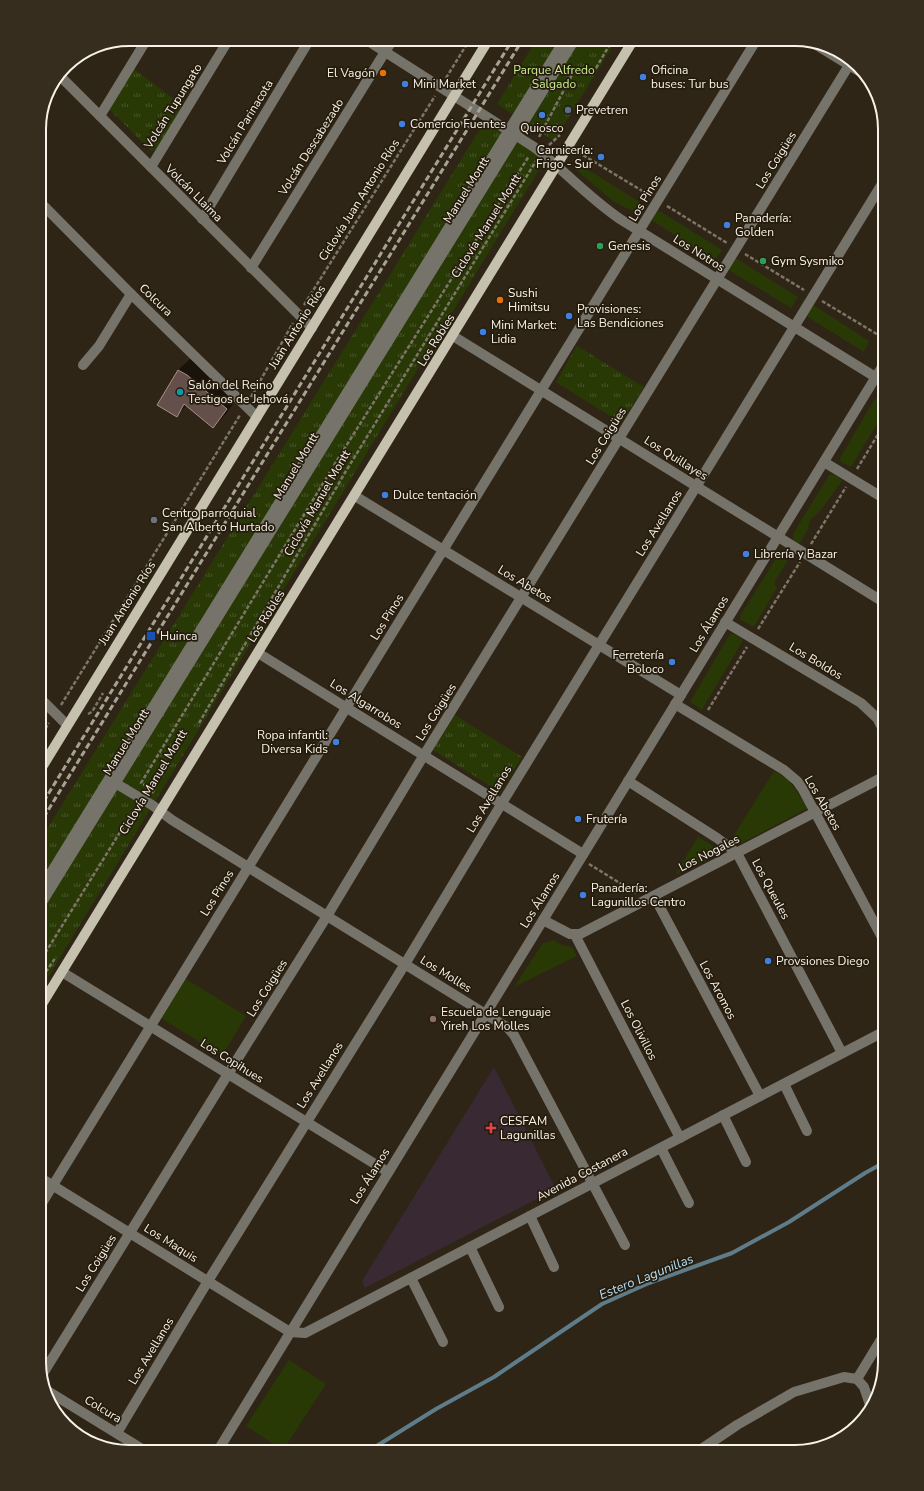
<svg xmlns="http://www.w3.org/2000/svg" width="924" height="1491" viewBox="0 0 924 1491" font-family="'Nunito Sans',sans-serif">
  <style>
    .medical { fill: #392933 }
    .grass { fill: #283906 }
    .park { fill: url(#park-tufts) }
    .shadow { fill: #0007 }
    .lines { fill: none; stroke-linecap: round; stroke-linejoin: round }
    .stream { stroke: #5e7c89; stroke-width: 4 }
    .building { fill: #644f4a; stroke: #a78f8a }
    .path { stroke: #7d7568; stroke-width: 2.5; stroke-dasharray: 4 2; stroke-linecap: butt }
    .minor { stroke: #76736b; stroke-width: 10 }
    .major { stroke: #c6c0ae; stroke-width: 10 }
    .rail { stroke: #a8a195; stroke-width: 3; stroke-dasharray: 6 3; stroke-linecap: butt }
    .food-dot { fill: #e8710a; stroke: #251c0d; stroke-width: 1.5 }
    .shop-dot { fill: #3f7fe0; stroke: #251c0d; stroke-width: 1.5 }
    .service-dot { fill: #5c6f8a; stroke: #251c0d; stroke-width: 1.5 }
    .leisure-dot { fill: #2e9e5b; stroke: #251c0d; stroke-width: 1.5 }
    .culture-dot { fill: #0f9aa8; stroke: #251c0d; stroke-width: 1.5 }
    .worship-dot { fill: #6b7280; stroke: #251c0d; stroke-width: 1.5 }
    .transit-dot { fill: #1a4fb4; stroke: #251c0d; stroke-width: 1.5 }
    .education-dot { fill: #8d6e63; stroke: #251c0d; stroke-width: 1.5 }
    .health-dot { fill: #e0444e; stroke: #251c0d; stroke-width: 1.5 }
    .labels { text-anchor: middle; stroke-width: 3.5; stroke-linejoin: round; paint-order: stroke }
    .park-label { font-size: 12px; fill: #c8f08b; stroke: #251c0d }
    .poi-label { font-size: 12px; fill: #f8f2e8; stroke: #251c0d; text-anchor: start }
    .street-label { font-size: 12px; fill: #f8f2e8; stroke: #251c0d }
    .water-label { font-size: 13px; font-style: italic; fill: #b6dff7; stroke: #251c0d }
    .rim { fill: none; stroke: #f8f2e8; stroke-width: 2 }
  </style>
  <defs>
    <pattern id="park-tufts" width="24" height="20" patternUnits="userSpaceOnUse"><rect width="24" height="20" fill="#283906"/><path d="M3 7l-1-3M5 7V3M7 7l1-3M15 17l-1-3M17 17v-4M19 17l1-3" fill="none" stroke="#48562a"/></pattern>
  </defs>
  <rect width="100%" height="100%" fill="#2f2516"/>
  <path class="medical" d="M494 1067 556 1189 365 1288 362 1281Z"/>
  <g class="grass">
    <path d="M576 162 641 203 634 212 613 201 574 168Z"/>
    <path d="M650 205 722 250 714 261 644 215Z"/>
    <path d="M729 254 798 297 791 308 722 266Z"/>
    <path d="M804 299 869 341 864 352 798 311Z"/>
    <path d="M881 396H885V411L852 465 851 467 841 462 840 458 874 400Z"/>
    <path d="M830 474C835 474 839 477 842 481L821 510 810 520 808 529 800 543C793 543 792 538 794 532Z"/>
    <path d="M784 549 790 554 789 558 774 583 777 588 754 627 741 620 740 616 780 552Z"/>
    <path d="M730 634H734L743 640 702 710 690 702Z"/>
    <path d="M774 771 788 779 808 808 738 845 731 840Z"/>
    <path d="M698 837 723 852 675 875Z"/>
    <path d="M554 940 562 945 572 947 577 956 514 987 543 943Z"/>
    <path d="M178 974 246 1016 222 1056 153 1013Z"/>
    <path d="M289 1360 326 1384 283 1450 246 1426Z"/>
  </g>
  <g class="park">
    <path d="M537 39H617L554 141 497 104Z"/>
    <path d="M133 68 183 106 157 149 151 151 108 108Z"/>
    <path d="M485 121 533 150 543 163 39 992V842Z"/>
    <path d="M577 346 644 387 621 423 556 382Z"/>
    <path d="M455 715 522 757 500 792 433 750Z"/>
  </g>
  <path class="shadow" d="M191 358 239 395 226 414 213 427 187 405 176 416 178 370Z"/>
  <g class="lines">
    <path class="stream" d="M357 1452 375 1447 436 1409 494 1377 602 1304 649 1283 732 1253 789 1222 865 1173 885 1162"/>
  </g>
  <path class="building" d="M178 370 187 375 227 409 213 428 184 404 177 417 157 405Z"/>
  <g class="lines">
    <g class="path">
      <path d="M446 78 470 39"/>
      <path d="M539 137 573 73 596 68 613 39"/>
      <path d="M549 145 560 135"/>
      <path d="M578 152 649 195"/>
      <path d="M667 206 727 243"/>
      <path d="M745 254 804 290"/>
      <path d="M822 301 885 339"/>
      <path d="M304 305 435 96"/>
      <path d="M251 397 293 323"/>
      <path d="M857 469 885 423"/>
      <path d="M811 544 846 487"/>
      <path d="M758 629 800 562"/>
      <path d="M61 705 240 415"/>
      <path d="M708 710 747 647"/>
      <path d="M88 714 92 712 103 693"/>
      <path d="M199 723 346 471 536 161"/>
      <path d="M39 739 49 723"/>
      <path d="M152 793 154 790 141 783 336 462 529 156"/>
      <path d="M589 864 636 893"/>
      <path d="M39 963 135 808"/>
      <path d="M39 982 56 957"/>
    </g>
    <g class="minor">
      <path d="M365 39 534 147C564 170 589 198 620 219L885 383"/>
      <path d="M813 43 862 73"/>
      <path d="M59 75 312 328"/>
      <path d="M100 116 147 39"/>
      <path d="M151 167 229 39"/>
      <path d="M39 201 131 294 257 417"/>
      <path d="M202 219 310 39"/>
      <path d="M251 268 393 39"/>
      <path d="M453 336 885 603"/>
      <path d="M83 365 99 346 131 294"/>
      <path d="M824 462 885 499"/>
      <path d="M355 496 681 695"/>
      <path d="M725 622 861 703 877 718 885 733"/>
      <path d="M258 653 583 854"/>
      <path d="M39 697 67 725"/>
      <path d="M675 704 784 770 797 781 802 788 885 943"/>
      <path d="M110 780 152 805 172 820 508 1028 514 1035 625 1245"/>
      <path d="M628 781 717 838 737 853 842 1053"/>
      <path d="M39 892 565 39"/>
      <path d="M654 896 760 1096"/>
      <path d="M39 907 575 39"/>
      <path d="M543 920 570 934H580L885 776"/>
      <path d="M575 935 680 1138"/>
      <path d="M62 972 388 1172"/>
      <path d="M784 1084 807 1131"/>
      <path d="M723 1115 746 1162"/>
      <path d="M661 1148 689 1203"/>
      <path d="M39 1177 290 1332 305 1333 885 1031"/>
      <path d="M39 1208 757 39"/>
      <path d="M530 1216 554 1267"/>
      <path d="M470 1247 499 1307"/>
      <path d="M411 1278 443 1342"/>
      <path d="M42 1375 228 1074 327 916 424 755 851 62"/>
      <path d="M857 1379 885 1333"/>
      <path d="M46 1390 147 1452"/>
      <path d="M117 1433 208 1281 405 964 502 803 885 179"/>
      <path d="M217 1452 885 362"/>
      <path d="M697 1452 737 1425 794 1392 844 1377 857 1379 864 1387 871 1408"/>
    </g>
    <g class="major">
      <path d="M39 772 489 39"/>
      <path d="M39 1009 634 39"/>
    </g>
    <g class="rail">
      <path d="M39 809 513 39"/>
      <path d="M39 825 523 39"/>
    </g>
  </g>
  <g class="food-dot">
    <circle cx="383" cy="73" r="4"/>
    <circle cx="500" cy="300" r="4"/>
  </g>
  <g class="shop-dot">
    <circle cx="643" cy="77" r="4"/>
    <circle cx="405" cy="84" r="4"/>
    <circle cx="542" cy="115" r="4"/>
    <circle cx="402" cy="124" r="4"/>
    <circle cx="601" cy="157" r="4"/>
    <circle cx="727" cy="225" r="4"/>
    <circle cx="569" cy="316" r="4"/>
    <circle cx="483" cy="332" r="4"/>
    <circle cx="385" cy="495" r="4"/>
    <circle cx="746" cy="554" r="4"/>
    <circle cx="672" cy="662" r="4"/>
    <circle cx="336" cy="742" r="4"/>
    <circle cx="578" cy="819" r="4"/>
    <circle cx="583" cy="895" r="4"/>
    <circle cx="768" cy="961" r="4"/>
  </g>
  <circle class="service-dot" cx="568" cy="110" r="4"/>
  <g class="leisure-dot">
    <circle cx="600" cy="246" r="4"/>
    <circle cx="763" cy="261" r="4"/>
  </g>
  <circle class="culture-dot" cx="180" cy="392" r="4"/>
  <circle class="worship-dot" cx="154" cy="520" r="4"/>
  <rect class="transit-dot" x="146" y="631" width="10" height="10" rx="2"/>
  <circle class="education-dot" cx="433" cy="1019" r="4"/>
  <path class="health-dot" d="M489 1122h4v4h4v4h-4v4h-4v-4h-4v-4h4z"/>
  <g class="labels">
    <g class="park-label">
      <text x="554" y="74">Parque Alfredo<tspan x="554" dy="14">Salgado</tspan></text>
    </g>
    <g class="poi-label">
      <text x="651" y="74">Oficina<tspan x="651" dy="14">buses: Tur bus</tspan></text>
      <text x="375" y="77" text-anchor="end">El Vagón</text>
      <text x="413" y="88">Mini Market</text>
      <text x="576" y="114">Prevetren</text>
      <text x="410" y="128">Comercio Fuentes</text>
      <text x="542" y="132" text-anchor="middle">Quiosco</text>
      <text x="593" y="154" text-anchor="end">Carnicería:<tspan x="593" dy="14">Frigo - Sur</tspan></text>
      <text x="735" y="222">Panadería:<tspan x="735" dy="14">Golden</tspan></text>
      <text x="608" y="250">Genesis</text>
      <text x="771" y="265">Gym Sysmiko</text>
      <text x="508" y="297">Sushi<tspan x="508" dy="14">Himitsu</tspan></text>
      <text x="577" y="313">Provisiones:<tspan x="577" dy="14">Las Bendiciones</tspan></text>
      <text x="491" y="329">Mini Market:<tspan x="491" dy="14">Lidia</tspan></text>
      <text x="188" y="389">Salón del Reino<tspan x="188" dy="14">Testigos de Jehová</tspan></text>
      <text x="393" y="499">Dulce tentación</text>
      <text x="162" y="517">Centro parroquial<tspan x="162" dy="14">San Alberto Hurtado</tspan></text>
      <text x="754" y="558">Librería y Bazar</text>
      <text x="160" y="640">Huinca</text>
      <text x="664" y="659" text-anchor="end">Ferretería<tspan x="664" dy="14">Boloco</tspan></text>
      <text x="328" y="739" text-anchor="end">Ropa infantil:<tspan x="328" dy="14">Diversa Kids</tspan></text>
      <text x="586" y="823">Frutería</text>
      <text x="591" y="892">Panadería:<tspan x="591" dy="14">Lagunillos Centro</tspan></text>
      <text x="776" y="965">Provsiones Diego</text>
      <text x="441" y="1016">Escuela de Lenguaje<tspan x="441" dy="14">Yireh Los Molles</tspan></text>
      <text x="500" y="1125">CESFAM<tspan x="500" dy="14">Lagunillas</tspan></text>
    </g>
    <g class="street-label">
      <text transform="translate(173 106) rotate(-58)" y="4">Volcán Tupungato</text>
      <text transform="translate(245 122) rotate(-59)" y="4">Volcán Parinacota</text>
      <text transform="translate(311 147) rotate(-58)" y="4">Volcán Descabezado</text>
      <text transform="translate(776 160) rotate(-58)" y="4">Los Coigües</text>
      <text transform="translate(466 190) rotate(-58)" y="4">Manuel Montt</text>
      <text transform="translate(194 193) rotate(45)" y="4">Volcán Llaima</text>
      <text transform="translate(645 198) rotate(-59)" y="4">Los Pinos</text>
      <text transform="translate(359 200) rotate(-58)" y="4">Ciclovía Juan Antonio Ríos</text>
      <text transform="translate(486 226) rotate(-58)" y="4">Ciclovía Manuel Montt</text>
      <text transform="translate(699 253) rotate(32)" y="4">Los Notros</text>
      <text transform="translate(156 300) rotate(44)" y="4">Colcura</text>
      <text transform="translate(297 327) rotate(-58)" y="4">Juan Antonio Ríos</text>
      <text transform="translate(436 340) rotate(-58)" y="4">Los Robles</text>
      <text transform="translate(606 436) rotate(-58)" y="4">Los Coigües</text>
      <text transform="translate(676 458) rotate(32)" y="4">Los Quillayes</text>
      <text transform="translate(296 466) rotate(-59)" y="4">Manuel Montt</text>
      <text transform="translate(317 503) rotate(-60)" y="4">Ciclovía Manuel Montt</text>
      <text transform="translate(659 523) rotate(-58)" y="4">Los Avellanos</text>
      <text transform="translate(525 584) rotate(31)" y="4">Los Abetos</text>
      <text transform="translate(127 603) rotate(-58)" y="4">Juan Antonio Ríos</text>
      <text transform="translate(266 616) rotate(-58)" y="4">Los Robles</text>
      <text transform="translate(387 617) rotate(-58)" y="4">Los Pinos</text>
      <text transform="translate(709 624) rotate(-59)" y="4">Los Álamos</text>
      <text transform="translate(816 661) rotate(31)" y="4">Los Boldos</text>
      <text transform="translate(366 704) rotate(32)" y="4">Los Algarrobos</text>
      <text transform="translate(436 712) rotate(-58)" y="4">Los Coigües</text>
      <text transform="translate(126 742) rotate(-58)" y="4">Manuel Montt</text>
      <text transform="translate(153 782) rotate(-59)" y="4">Ciclovía Manuel Montt</text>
      <text transform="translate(489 799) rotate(-59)" y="4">Los Avellanos</text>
      <text transform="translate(823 803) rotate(60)" y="4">Los Abetos</text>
      <text transform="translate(709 853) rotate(-27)" y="4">Los Nogales</text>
      <text transform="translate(771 889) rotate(62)" y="4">Los Queules</text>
      <text transform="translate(217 893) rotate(-58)" y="4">Los Pinos</text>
      <text transform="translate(540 900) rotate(-58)" y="4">Los Álamos</text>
      <text transform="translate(446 974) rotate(32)" y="4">Los Molles</text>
      <text transform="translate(267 988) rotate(-58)" y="4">Los Coigües</text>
      <text transform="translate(718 990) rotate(62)" y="4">Los Aromos</text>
      <text transform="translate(639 1030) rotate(63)" y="4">Los Olivillos</text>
      <text transform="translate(232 1061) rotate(32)" y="4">Los Copihues</text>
      <text transform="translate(320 1075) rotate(-58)" y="4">Los Avellanos</text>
      <text transform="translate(582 1174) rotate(-28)" y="4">Avenida Costanera</text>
      <text transform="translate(370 1176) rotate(-58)" y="4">Los Álamos</text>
      <text transform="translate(171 1243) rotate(32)" y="4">Los Maquis</text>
      <text transform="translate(96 1263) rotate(-58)" y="4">Los Coigües</text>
      <text transform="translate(151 1351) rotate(-59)" y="4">Los Avellanos</text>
      <text transform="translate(103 1409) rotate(31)" y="4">Colcura</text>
    </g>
    <g class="water-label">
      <text transform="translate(646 1276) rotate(-22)" y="5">Estero Lagunillas</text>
    </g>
  </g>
  <path d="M0 0H924V1491H0ZM129 46H795A83 83 0 0 1 878 129V1362A83 83 0 0 1 795 1445H129A83 83 0 0 1 46 1362V129A83 83 0 0 1 129 46Z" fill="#362d1f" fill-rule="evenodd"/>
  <path class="rim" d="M129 46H795A83 83 0 0 1 878 129V1362A83 83 0 0 1 795 1445H129A83 83 0 0 1 46 1362V129A83 83 0 0 1 129 46Z"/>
</svg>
